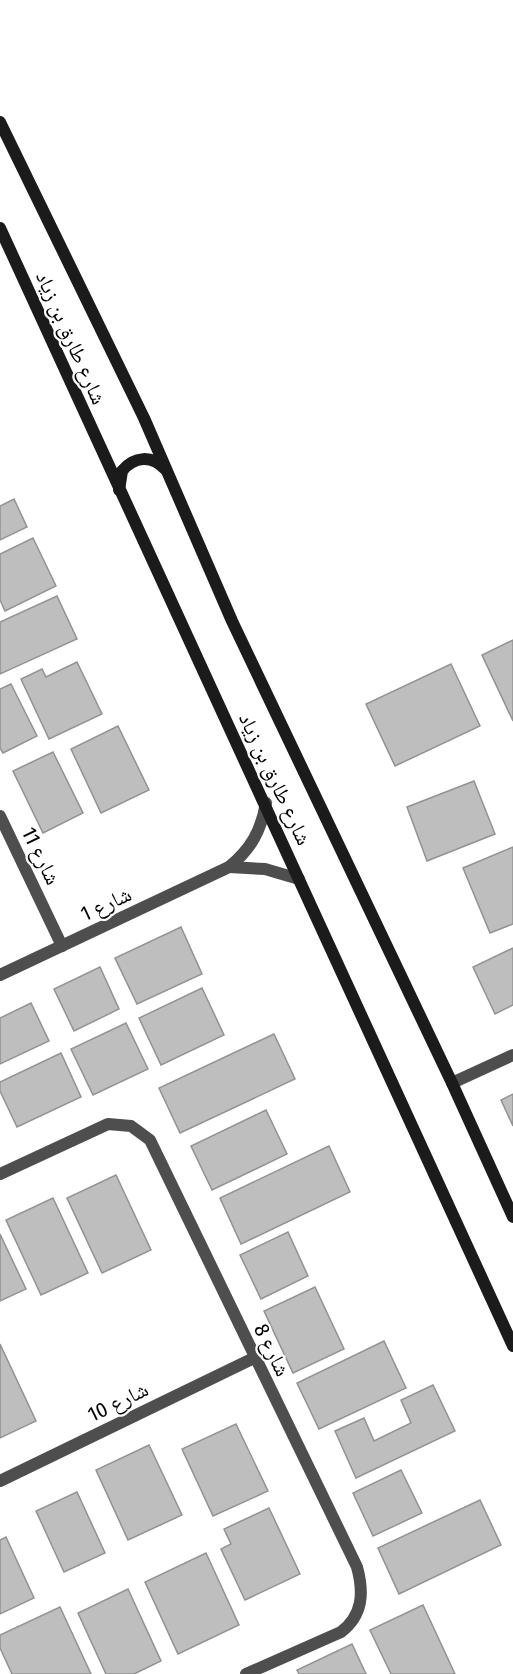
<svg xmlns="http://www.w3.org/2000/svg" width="513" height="1674" viewBox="0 0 513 1674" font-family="'Fira Sans Condensed','Noto Naskh Arabic',sans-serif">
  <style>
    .building { fill: #bebebe; stroke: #929292; stroke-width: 1.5 }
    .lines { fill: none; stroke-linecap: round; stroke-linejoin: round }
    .minor { stroke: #4e4e4e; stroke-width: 12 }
    .secondary { stroke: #1b1b1b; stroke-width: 12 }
    .labels { text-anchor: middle; stroke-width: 4.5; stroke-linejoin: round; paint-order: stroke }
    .street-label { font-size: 21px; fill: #000; stroke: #fff }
  </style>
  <rect width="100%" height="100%" fill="#fff"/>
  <g class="building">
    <path d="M14 499 27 527 0 540V506Z"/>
    <path d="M33 538 56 586 5 611 0 600V554Z"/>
    <path d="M57 596 77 639 0 674V622Z"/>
    <path d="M513 640V721L482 655Z"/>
    <path d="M77 662 102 714 49 739 21 679 42 669 46 677Z"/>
    <path d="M451 664 480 726 395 766 366 704Z"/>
    <path d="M11 684 37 736 3 753 0 748V689Z"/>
    <path d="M118 726 149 790 101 813 71 749Z"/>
    <path d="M53 752 83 813 43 833 13 771Z"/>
    <path d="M474 781 495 834 427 861 407 807Z"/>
    <path d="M513 847V924L490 933 463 868Z"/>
    <path d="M181 927 202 974 137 1004 115 958Z"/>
    <path d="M513 948V1005L495 1014 473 967Z"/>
    <path d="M100 967 119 1009 74 1031 54 989Z"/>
    <path d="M202 988 224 1035 161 1065 139 1018Z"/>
    <path d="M31 1003 49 1041 0 1064V1018Z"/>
    <path d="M126 1023 148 1069 93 1095 71 1049Z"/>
    <path d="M274 1034 295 1079 180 1133 159 1088Z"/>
    <path d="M61 1053 81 1097 17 1127 0 1091V1082Z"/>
    <path d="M513 1094V1126L501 1100Z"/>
    <path d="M266 1110 287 1154 212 1190 191 1146Z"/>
    <path d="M329 1146 350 1192 241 1244 220 1198Z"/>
    <path d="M116 1175 151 1250 102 1273 67 1198Z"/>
    <path d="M53 1198 88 1273 41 1295 6 1220Z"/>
    <path d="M288 1232 308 1276 261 1299 240 1255Z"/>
    <path d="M0 1234 26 1289 0 1301Z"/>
    <path d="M315 1287 344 1349 293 1373 264 1311Z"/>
    <path d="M384 1341 406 1388 319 1429 297 1383Z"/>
    <path d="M0 1344 36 1421 0 1438Z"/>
    <path d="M433 1385 455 1431 356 1478 335 1431 364 1418 374 1441 411 1423 401 1400Z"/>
    <path d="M236 1424 268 1491 213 1516 182 1449Z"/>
    <path d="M149 1445 182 1515 128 1540 96 1470Z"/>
    <path d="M401 1470 422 1513 373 1536 353 1493Z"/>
    <path d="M77 1492 105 1553 64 1572 36 1511Z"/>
    <path d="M480 1500 501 1545 399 1594 378 1548Z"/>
    <path d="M269 1508 300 1574 245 1600 221 1549 231 1544 224 1529Z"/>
    <path d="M6 1537 34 1598 0 1614V1540Z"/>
    <path d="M206 1553 239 1625 178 1654 145 1582Z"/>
    <path d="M128 1589 161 1661 134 1674H106L78 1613Z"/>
    <path d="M423 1605 455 1674H391L370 1630Z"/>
    <path d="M60 1607 91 1674H12L0 1648V1635Z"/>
    <path d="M352 1644 366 1674H299L297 1670Z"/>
  </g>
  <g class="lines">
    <g class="minor">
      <path d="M0 816 62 946"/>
      <path d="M229 867 265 869 299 879"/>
      <path d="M0 975 229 867C251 849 261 831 266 803"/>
      <path d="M452 1083 513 1055"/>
      <path d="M0 1174 108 1124 131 1126 150 1140 357 1567C364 1593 363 1615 341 1632L246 1674"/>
      <path d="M0 1481 254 1358"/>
    </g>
    <g class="secondary">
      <path d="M0 122 144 418 232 621 452 1083 513 1217"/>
      <path d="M0 228 513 1346"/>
      <path d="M119 490 122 471C134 456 152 455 165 469"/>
    </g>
  </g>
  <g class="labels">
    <g class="street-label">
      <text transform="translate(71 338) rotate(66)" y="7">شارع طارق بن زياد</text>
      <text transform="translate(275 779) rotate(65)" y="7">شارع طارق بن زياد</text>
      <text transform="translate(41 856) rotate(64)" y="7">شارع 11</text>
      <text transform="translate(106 904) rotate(-25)" y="7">شارع 1</text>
      <text transform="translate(272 1350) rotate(64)" y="7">شارع 8</text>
      <text transform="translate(118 1402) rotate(-26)" y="7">شارع 10</text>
    </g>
  </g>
</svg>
